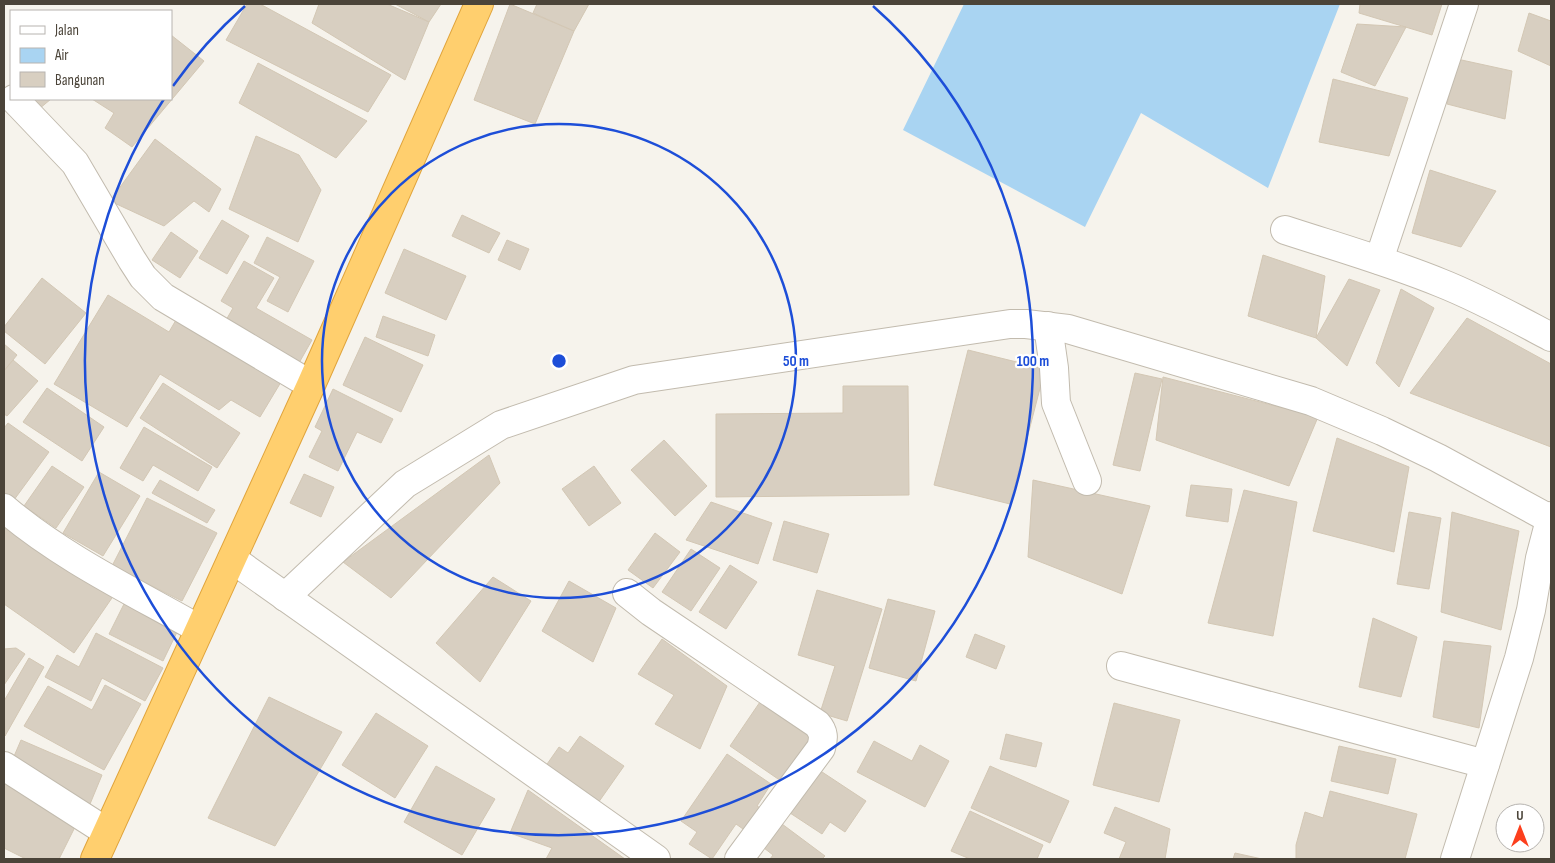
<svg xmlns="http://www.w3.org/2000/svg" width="1555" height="863" viewBox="0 0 1555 863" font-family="'Sofia Sans Condensed',sans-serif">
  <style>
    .water { fill: #a9d4f2 }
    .building { fill: #d8cfc1; stroke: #d3c7b4 }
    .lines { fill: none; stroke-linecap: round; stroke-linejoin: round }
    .minor-casing { stroke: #c2bbae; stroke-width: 30 }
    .highway-casing { stroke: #e0a43c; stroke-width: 30 }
    .minor { stroke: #fff; stroke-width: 28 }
    .highway { stroke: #ffcf6e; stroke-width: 28 }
    .ring { fill: none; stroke: #1d4ed8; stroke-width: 2.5 }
    .centre { fill: #1d4ed8; stroke: #fff; stroke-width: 2.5 }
    .ring-label { font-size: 15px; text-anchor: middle; font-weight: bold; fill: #1d4ed8; stroke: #fff; stroke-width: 4.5; stroke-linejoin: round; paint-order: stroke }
  </style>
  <rect width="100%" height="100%" fill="#f6f3ec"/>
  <path class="water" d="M964 4H1340L1268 188 1141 113 1085 227 903 130Z"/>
  <g class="building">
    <path d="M247 4H260L391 75 368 112 226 40Z"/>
    <path d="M319 4H387L429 22 405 80 312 23Z"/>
    <path d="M395 4H441L429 22Z"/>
    <path d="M510 4 574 31 535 124 474 100Z"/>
    <path d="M537 4H589L574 31 533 13Z"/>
    <path d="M1360 4H1442L1432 35 1359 13Z"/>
    <path d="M1529 13 1551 21V66L1518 51Z"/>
    <path d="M1357 24 1406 27 1375 86 1341 72Z"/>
    <path d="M171 35 204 61 132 147 105 128 114 113 92 99H171Z"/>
    <path d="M1457 59 1512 71 1505 119 1447 104Z"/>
    <path d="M258 63 367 121 336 158 239 103Z"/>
    <path d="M1333 79 1408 98 1389 156 1319 142Z"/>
    <path d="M28 99H51L39 109Z"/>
    <path d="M256 136 299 155 321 190 298 242 229 209Z"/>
    <path d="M155 139 221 189 209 212 194 201 164 226 110 201Z"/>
    <path d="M1430 170 1496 191 1461 247 1412 233Z"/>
    <path d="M462 215 500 233 489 253 452 236Z"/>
    <path d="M222 220 249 236 227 274 199 258Z"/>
    <path d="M171 232 198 251 180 278 152 260Z"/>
    <path d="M267 237 314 261 288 312 267 301 280 277 254 263Z"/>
    <path d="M507 240 529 249 520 270 498 260Z"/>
    <path d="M404 249 466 276 446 320 385 293Z"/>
    <path d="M1263 255 1325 276 1316 338 1248 316Z"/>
    <path d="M244 261 274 278 256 308 312 340 295 370 222 327 233 308 221 301Z"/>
    <path d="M42 278 86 313 45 364 4 331V327Z"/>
    <path d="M1349 279 1380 290 1347 366 1316 338Z"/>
    <path d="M1401 289 1434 308 1399 387 1376 363Z"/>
    <path d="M108 295 169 332 176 320 281 382 260 417 231 400 219 410 160 374 127 427 54 384Z"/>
    <path d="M383 316 435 335 428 356 376 337Z"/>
    <path d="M1467 318 1551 364V447L1410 393Z"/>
    <path d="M365 337 423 365 401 412 343 385Z"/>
    <path d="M4 344 17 355 4 371Z"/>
    <path d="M968 350 1045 369 1010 504 934 485Z"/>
    <path d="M13 360 38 381 7 416 4 414V371Z"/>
    <path d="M1135 373 1162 379 1140 471 1113 465Z"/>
    <path d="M1163 377 1318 417 1289 486 1156 440Z"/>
    <path d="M163 383 240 433 217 468 140 418Z"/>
    <path d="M843 386H908L909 495 716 497V414L843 413Z"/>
    <path d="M47 388 104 427 82 461 23 422Z"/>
    <path d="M333 389 393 419 381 443 357 432 338 471 309 457 322 431 315 427Z"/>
    <path d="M8 423 49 452 11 504 4 499V428Z"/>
    <path d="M144 427 212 467 198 491 153 465 143 481 120 468Z"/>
    <path d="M1337 438 1409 467 1394 552 1313 531Z"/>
    <path d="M664 440 707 486 675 516 631 470Z"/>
    <path d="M489 455 500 483 391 598 343 562Z"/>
    <path d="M52 466 84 487 56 528 24 506Z"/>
    <path d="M594 466 621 503 589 526 562 489Z"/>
    <path d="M99 472 140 496 103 556 63 533Z"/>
    <path d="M304 474 334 487 321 517 290 503Z"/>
    <path d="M160 480 215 510 207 523 152 493Z"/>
    <path d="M1033 480 1150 506 1122 594 1028 557Z"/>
    <path d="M1191 485 1232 489 1228 522 1186 516Z"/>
    <path d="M1244 490 1297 502 1273 636 1208 623Z"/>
    <path d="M147 498 217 533 182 601 112 566Z"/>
    <path d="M711 502 772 523 758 564 686 540Z"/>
    <path d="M1409 512 1441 518 1429 589 1397 584Z"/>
    <path d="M1452 512 1519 531 1501 630 1441 612Z"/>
    <path d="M4 519 114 595 74 653 4 604Z"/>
    <path d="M784 521 829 534 817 573 773 560Z"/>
    <path d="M655 533 680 552 653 588 628 570Z"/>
    <path d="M691 549 720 568 691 611 662 592Z"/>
    <path d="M730 565 757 582 726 629 699 612Z"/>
    <path d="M493 577 531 601 480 682 436 643Z"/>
    <path d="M569 581 616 608 593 662 542 631Z"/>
    <path d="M817 590 882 609 847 721 820 713 835 666 798 655Z"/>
    <path d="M888 599 935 611 916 681 869 668Z"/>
    <path d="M125 602 179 628 163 661 109 634Z"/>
    <path d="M1373 618 1417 637 1401 697 1359 687Z"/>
    <path d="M96 633 163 668 145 701 102 678 91 701 45 677 57 655 79 667Z"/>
    <path d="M975 634 1005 646 996 669 966 657Z"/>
    <path d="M662 639 727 686 700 749 655 724 674 695 638 674Z"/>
    <path d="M1444 641 1491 646 1479 728 1433 717Z"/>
    <path d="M16 648 25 654 4 685V649Z"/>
    <path d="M29 658 44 667 5 736 4 701Z"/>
    <path d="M105 685 141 704 104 770 24 726 48 686 92 710Z"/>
    <path d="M269 697 342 732 275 846 208 818Z"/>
    <path d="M762 699 813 734 781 781 730 746Z"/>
    <path d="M1114 703 1180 720 1159 802 1093 785Z"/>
    <path d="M376 713 428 746 395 798 342 765Z"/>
    <path d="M1006 734 1042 743 1036 767 1000 759Z"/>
    <path d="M580 736 624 766 598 803 545 767 559 747 568 753Z"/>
    <path d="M21 740 102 775 90 804 28 777 12 761Z"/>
    <path d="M874 741 912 761 920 745 949 761 925 807 857 772Z"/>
    <path d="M1339 746 1396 759 1388 794 1331 781Z"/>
    <path d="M727 754 771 784 757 806 765 811 750 834 736 824 712 859 689 844 697 832 681 821Z"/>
    <path d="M436 766 495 799 462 855 404 822Z"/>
    <path d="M990 766 1069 801 1050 843 971 808Z"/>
    <path d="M816 768 866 801 845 832 830 822 822 834 787 811Z"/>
    <path d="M4 780 80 817 59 859H26L4 848Z"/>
    <path d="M528 790 625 859H546L552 848 510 833Z"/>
    <path d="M1330 791 1417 814 1405 859H1296V845L1305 812 1323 818Z"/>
    <path d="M1115 807 1170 829 1165 859H1119L1126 842 1104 833Z"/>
    <path d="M970 811 1043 845 1037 859H970L951 851Z"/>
    <path d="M782 824 825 856 822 859H770L773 855 764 848Z"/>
    <path d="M1235 853 1262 859H1233Z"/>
  </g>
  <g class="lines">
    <g class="minor-casing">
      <g id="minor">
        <path d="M14 99 75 163 132 260 143 277 163 297 311 385"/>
        <path d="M1285 230C1337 247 1390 262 1441 283 1479 298 1515 318 1551 337"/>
        <path d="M1379 260 1464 4"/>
        <path d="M1048 326 1054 368 1056 403 1087 481"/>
        <path d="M4 508C61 557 134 592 199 629"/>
        <path d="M232 559 656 859"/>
        <path d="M627 593 651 612 817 724C824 732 824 738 821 748L739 859"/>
        <path d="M285 597 405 484 501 425 634 380 1010 324H1026L1068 329 1311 401 1382 431 1438 458 1550 519"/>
        <path d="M1121 666 1485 764"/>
        <path d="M4 766 107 832"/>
        <path d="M1455 859 1519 658 1531 610 1540 558 1551 516"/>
      </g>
    </g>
    <g class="highway-casing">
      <path id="highway" d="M95 859 311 385 479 4"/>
    </g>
    <use href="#minor" class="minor"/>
    <use href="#highway" class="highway"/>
  </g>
  <g class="ring">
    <circle cx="559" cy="361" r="237"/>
    <path d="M173 86A474 474 0 0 1 245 6M873 6A474 474 0 1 1 164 99"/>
  </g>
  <circle cx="559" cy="361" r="8" class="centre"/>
  <g class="ring-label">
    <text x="796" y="366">50 m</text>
    <text x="1033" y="366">100 m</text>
  </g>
  <rect width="1555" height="863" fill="none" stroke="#4b4439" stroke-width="10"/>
  <rect x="10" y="10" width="162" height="90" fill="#ffffff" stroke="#b7b4b0"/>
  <rect x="20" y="26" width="25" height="8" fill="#ffffff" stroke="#b7b4b0"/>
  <text x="55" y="35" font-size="15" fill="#4b4439">Jalan</text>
  <rect x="20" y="48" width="25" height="15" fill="#a9d4f2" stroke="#b7b4b0"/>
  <text x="55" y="60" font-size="15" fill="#4b4439">Air</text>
  <rect x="20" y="72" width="25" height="15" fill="#d8cfc1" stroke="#b7b4b0"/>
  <text x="55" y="85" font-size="15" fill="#4b4439">Bangunan</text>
  <g transform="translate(1520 828)"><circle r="24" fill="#ffffff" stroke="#b7b4b0"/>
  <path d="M0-4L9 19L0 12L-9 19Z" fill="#fc3f1d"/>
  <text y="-8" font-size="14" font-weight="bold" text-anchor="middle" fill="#4b4439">U</text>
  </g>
</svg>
